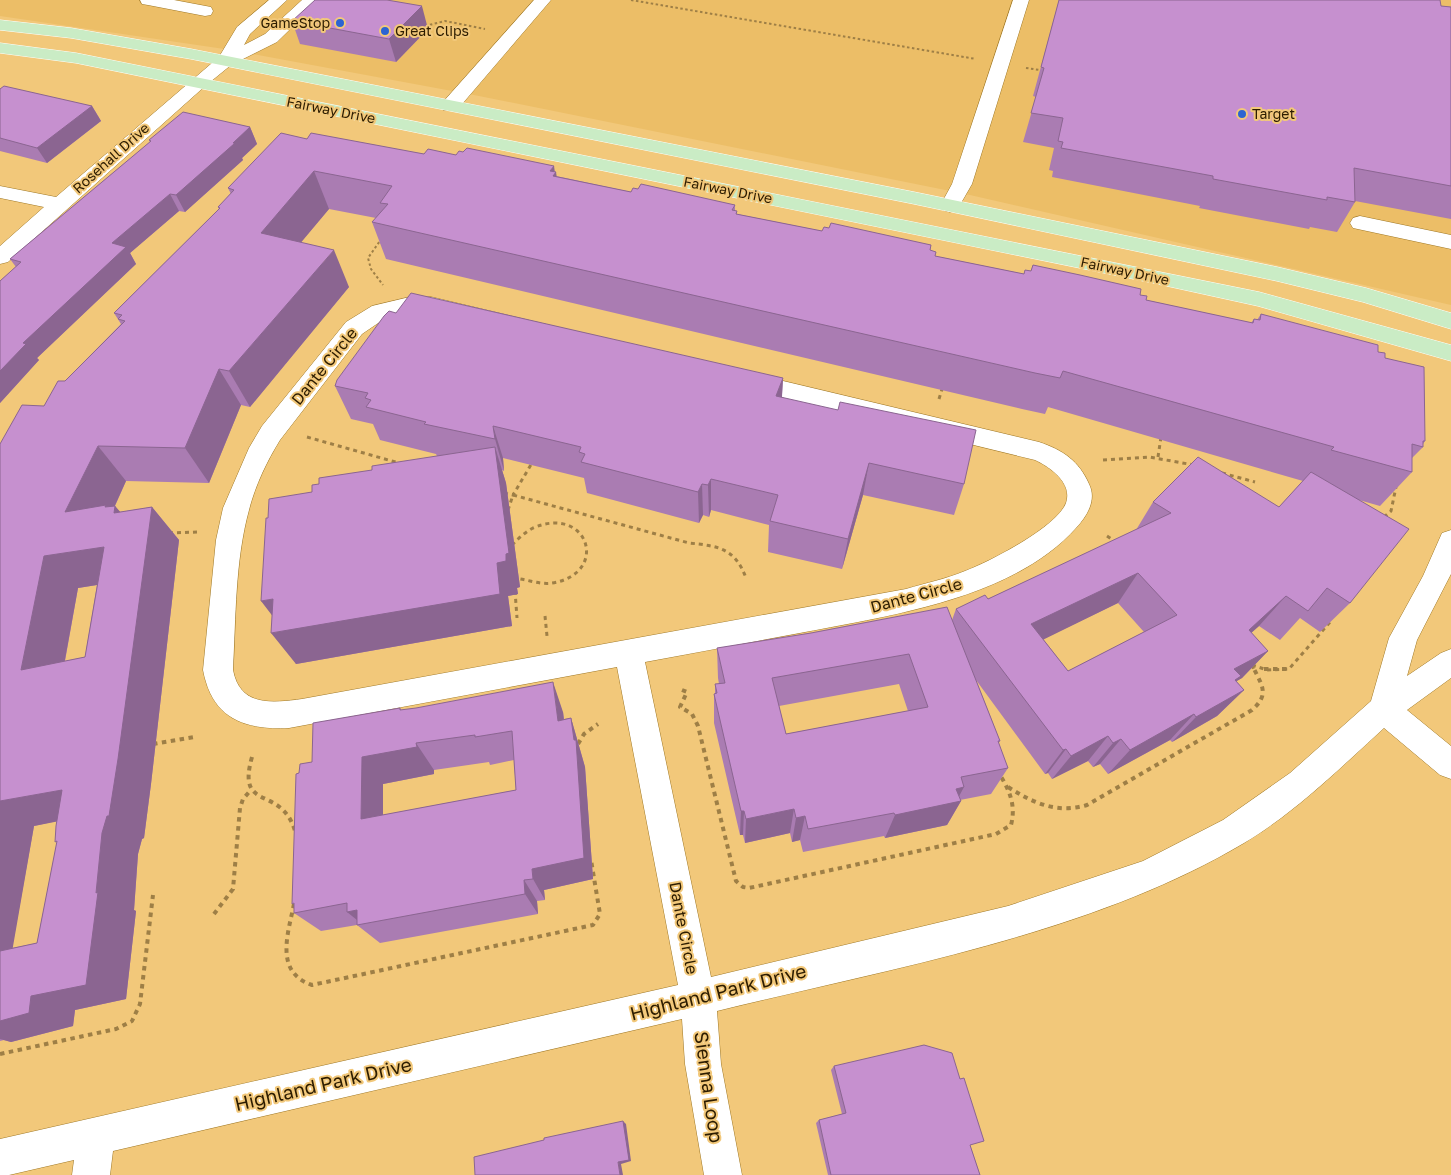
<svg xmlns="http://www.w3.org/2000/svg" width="1451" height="1175" viewBox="0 0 1451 1175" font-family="'Golos Text',sans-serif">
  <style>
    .built { fill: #ecbe67 }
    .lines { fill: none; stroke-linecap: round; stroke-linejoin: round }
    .minor-casing { stroke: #9f7826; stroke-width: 1 }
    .major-casing { stroke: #fff; stroke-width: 1 }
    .path-far2 { stroke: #9e7f46; stroke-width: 2; stroke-dasharray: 2.5 2.5; stroke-linecap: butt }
    .path-far1 { stroke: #9e7f46; stroke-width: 3; stroke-dasharray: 4 4; stroke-linecap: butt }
    .path { stroke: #9e7f46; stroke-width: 4; stroke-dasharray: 4.5 4.5; stroke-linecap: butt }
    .minor { fill: #fff; fill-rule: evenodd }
    .major { fill: #caecc5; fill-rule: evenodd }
    .wall { fill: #aa7cb2; fill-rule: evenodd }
    .shaded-wall { fill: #8b6591 }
    .building { fill: #c690cf; stroke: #8b6591; fill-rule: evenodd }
    .poi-dot { fill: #2c64d2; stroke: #f2c87a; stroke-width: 2 }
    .labels { text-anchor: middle; stroke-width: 4; stroke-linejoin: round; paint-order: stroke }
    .far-poi-label { font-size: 14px; fill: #2c1c00; stroke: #f2c87a; text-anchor: start }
    .far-street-label { font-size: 14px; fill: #2c1c00; stroke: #f2c87a }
    .street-label { font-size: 16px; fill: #2c1c00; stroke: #f2c87a }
    .near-street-label { font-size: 19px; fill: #2c1c00; stroke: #f2c87a }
  </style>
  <rect width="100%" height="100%" fill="#f2c87a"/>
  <path class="built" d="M0 0H1451V305L970 195 479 96 231 50 0 16Z"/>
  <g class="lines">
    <g class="minor-casing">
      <g id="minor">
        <path d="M140 0H174L211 7 213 11 211 15 205 16 148 5 142 4Z"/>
        <path d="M269 0H287L250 34 244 45 265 34 302 0H320L277 42 231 65 204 87 8 262 0 264V246L44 207 0 198V186L56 197 219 57 237 27Z"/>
        <path d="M534 0H551L457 110H443L441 106 443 102Z"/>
        <path d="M1013 0H1029L972 184 957 210 950 212 943 210 940 206 952 184Z"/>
        <path d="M1360 216 1451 235V249L1353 228 1350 223 1353 218Z"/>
        <path d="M414 296 431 297 1039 442C1063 450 1079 461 1089 484 1097 500 1087 516 1076 528 1013 598 893 615 805 632 752 642 699 652 645 662L711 977 1008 906 1143 861 1223 820 1290 773 1371 701 1389 638 1423 576 1442 533 1451 530V574L1417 640 1407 676 1441 653 1451 649V678L1407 710 1451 746V779L1440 775 1384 728C1340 768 1296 812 1244 843 1089 935 891 968 717 1011L721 1064 742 1175H704L685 1064 682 1019 113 1151 110 1175H72L74 1160 9 1175H0V1139L678 985 617 667 289 728C243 730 212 718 203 670L216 540 223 508 249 448 262 426 346 322 372 306ZM414 312 431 313 1035 460C1050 467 1073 483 1066 503 1057 527 989 562 965 571 946 579 926 583 906 589L302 699C272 703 240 707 233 670 236 617 235 561 249 510 255 486 267 461 280 440L362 334 387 317Z"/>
      </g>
    </g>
    <g class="major-casing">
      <g id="major">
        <path d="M0 20 71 28 191 49 914 192 1277 267 1366 288 1451 313V329L1363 302 1277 281 914 204 191 59 71 38 0 30Z"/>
        <path d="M0 43 76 53 1259 292 1451 345V361L1258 306 1153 283 76 63 0 53Z"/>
      </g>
    </g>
    <g class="path-far2">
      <path d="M631 0 976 59"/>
      <path d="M425 26 445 21 485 29"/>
      <path d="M1026 68 1040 70"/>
      <path d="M382 238 368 258 371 269 383 285"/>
    </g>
    <g class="path-far1">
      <path d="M939 399 943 386"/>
      <path d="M307 437 399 463"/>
      <path d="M1158 457 1161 437"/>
      <path d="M1103 460 1149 457 1194 465"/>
      <path d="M1222 473 1255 482"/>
      <path d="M504 493 513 495 532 463"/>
      <path d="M508 510 513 495 689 543C718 546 735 548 746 578"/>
      <path d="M1384 517 1391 511 1396 487"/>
      <path d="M169 533 200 532"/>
      <path d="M1107 536 1116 542"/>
      <path d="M512 545C518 539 525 532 533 528 589 504 610 574 552 583 540 585 526 579 514 578"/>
      <path d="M515 591 517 618"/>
      <path d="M545 616 547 636"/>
      <path d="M1252 665 1267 670 1289 669 1330 622"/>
      <path d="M1252 665 1254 670"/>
    </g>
    <g class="path">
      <path d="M1264 669H1289"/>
      <path d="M682 690 687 692 680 707 692 714 698 726 736 881 743 887 749 888 996 834 1011 825C1016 806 1010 791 1000 775"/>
      <path d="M153 744 194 737"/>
      <path d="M578 744 584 734 598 724"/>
      <path d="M252 757C236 813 281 784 295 831"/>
      <path d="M1008 787C1033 803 1057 814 1087 805L1252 710C1269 695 1263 687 1254 669"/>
      <path d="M294 904C288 934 274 972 312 985L593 925 600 914 591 860"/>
      <path d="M214 914 233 889 240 808 243 799 250 791"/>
      <path d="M0 1054 116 1029 132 1021 140 1004 153 895"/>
    </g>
    <use href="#minor" class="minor"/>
    <use href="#major" class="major"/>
  </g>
  <g class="wall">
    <path d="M1059 0 1441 6 1451 7V219L1355 201V202L1337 232 1310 227 1309 229 1199 208 1200 206 1052 177 1053 171 1049 170 1054 148 1023 142 1036 97 1033 96Z"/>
    <path d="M292 21 428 29 396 62 300 44Z"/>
    <path d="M0 89 92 106 101 121 47 163 0 151Z"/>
    <path d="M250 127 257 144 242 158 243 160 185 212 179 211 130 253 136 264 37 358 39 360 0 403V281L16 267 10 259 150 142 149 140Z"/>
    <path d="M307 139 424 154 456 155 555 172 556 176 631 192 735 205V211L737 214 822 231 931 245 930 251 935 256 1024 274 1031 271 1033 265 1140 295 1146 300 1251 323 1254 319 1257 320 1261 314 1378 352 1385 358 1425 441 1423 444V447L1412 458V472L1380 506 1359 500 1350 603 1320 632 1300 618 1280 640 1259 626 1251 633 1268 651 1242 678 1236 681 1244 690 1217 716 1172 742 1170 740 1108 774 1100 764 1093 767 1088 761 1052 779 1048 773 1045 774 976 680 1000 741 998 744 1008 768 991 794 960 800 961 801 947 825 885 838 884 836 803 852 800 840 792 842 790 833 745 843 743 835H740L714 723V694H715V684H719L718 678 717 648 952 620 956 609 988 599 1136 530 1153 502 1279 507 1303 481 1048 407 1045 414 1022 409 386 259 372 222 376 218 329 209 301 242 349 287 250 407 241 405 209 483 126 481 115 506 120 512 152 507 179 540 151 784 144 838 142 839 138 854 134 910 136 911 126 999 75 1010 73 1026 11 1042 4 1040 0 1041V444L44 406 65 381 121 324 114 313 219 209 218 207 231 194 228 188ZM97 585 85 657 65 661 78 588ZM1118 603 1144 632 1068 671 1043 639ZM899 684 908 711 786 734 779 706ZM57 821V843L37 943 12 948 34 826Z"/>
    <path d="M396 313 783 378 782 397 964 484 954 515 863 495 842 569 768 552 769 525 711 510 709 517 703 515 699 523 587 493 584 478 503 458 504 471 502 470 506 483 520 587 517 588 518 594 508 596 512 626 296 664 272 616 268 518 312 492 319 484 372 470 437 456 436 454 380 440 373 424 351 419 335 386Z"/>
    <path d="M400 708 401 710 563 712 564 719 571 718 585 767 593 879 544 890 545 900 537 901 538 914 380 943 357 925 321 931 294 913 299 773 312 762ZM514 760 516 790 383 815V784L434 774V770L489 762 490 765Z"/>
    <path d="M834 1066 970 1145 980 1175H828L816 1123 819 1120 842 1114 831 1070Z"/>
  </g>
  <g class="shaded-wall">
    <path d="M422 6 428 29 396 62 389 39Z"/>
    <path d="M92 106 101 121 47 163 37 148Z"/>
    <path d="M250 127 257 144 242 158 243 160 185 212 176 195Z"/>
    <path d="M554 166 555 173 556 172 562 210 550 171Z"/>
    <path d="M314 171 329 209 278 270 261 233Z"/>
    <path d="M170 194 179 211 130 253 136 264 37 358 39 360 0 403V371L23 343 112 243Z"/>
    <path d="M334 250 349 287 250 407 229 371Z"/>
    <path d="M219 369 241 405 209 483 185 448Z"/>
    <path d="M783 378 781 411 776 396Z"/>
    <path d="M493 426 503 458 504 471 495 439Z"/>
    <path d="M98 446 126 481 112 512H65Z"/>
    <path d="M495 447 506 483 520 587 517 588 518 594 508 596 512 626 296 664 271 633 284 631 261 601 497 563Z"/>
    <path d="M869 463 863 495 842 569 848 539Z"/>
    <path d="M711 479V510L709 517 708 485Z"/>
    <path d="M702 484 703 515 699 523 698 492Z"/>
    <path d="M115 506 144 539 114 513Z"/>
    <path d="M152 507 179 540 151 784 144 838 142 839 138 854 134 910 136 911 126 999 75 1010 73 1026 11 1042 0 1039V1021L96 893 102 833Z"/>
    <path d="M104 547 134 579 78 588 58 698 21 670 44 556Z"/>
    <path d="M1138 573 1118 603 1016 653 1031 624Z"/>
    <path d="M1286 596 1259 626 1223 658 1249 630Z"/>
    <path d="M1268 651 1242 678 1237 681 1215 703 1234 669Z"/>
    <path d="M553 682 563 712 567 748 558 721Z"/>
    <path d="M1244 690 1217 716 1172 742 1196 717Z"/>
    <path d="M1194 714 1170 740 1108 774 1130 750Z"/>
    <path d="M571 718 585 767 593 879 544 890 545 900 533 879 532 869 574 740Z"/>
    <path d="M1108 736 1088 761 1052 779 1071 756Z"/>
    <path d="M1121 739 1100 764 1093 767 1113 743Z"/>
    <path d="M416 743 434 770V774L383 784V842L361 819 362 757Z"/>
    <path d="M1066 749 1048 773 1045 774 1063 750Z"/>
    <path d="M964 787 956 802 961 801 947 825 885 838 895 815 956 789Z"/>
    <path d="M62 790 100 813 34 826 8 975 0 973V801Z"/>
    <path d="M794 809 790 833 745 843 746 819Z"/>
    <path d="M741 811H744L743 835H740Z"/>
    <path d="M805 816 800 840 792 842 796 818Z"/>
    <path d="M524 880 537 901 538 914 525 894Z"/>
    <path d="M357 910 362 924 347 912Z"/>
    <path d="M623 1121 626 1124 631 1161 621 1164 623 1175H620L618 1162Z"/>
  </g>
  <g class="building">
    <path d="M315 0H387L422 6 389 39 292 21Z"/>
    <path d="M1059 0H1440L1441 6 1451 7V186L1354 168 1355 202 1327 197V200L1213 179V176L1061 148 1063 142 1058 141 1063 118 1031 113 1044 68 1041 67Z"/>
    <path d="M4 86 92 106 37 148 0 138V89Z"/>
    <path d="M183 112 250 127 233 143H235L176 195 170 194 112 243 126 247 23 343 26 344 0 371V281L21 262 10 259 151 141 149 140Z"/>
    <path d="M281 133 307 139 311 133 424 154 428 149 456 155 459 151 463 152 467 148 554 166 550 171 556 172 553 176 631 192 633 188 638 189 641 184 735 205 732 210 737 211 736 214 822 231 824 227 829 228 831 223 931 245 930 250 936 252 935 256 1024 274 1025 270 1031 271 1033 265 1080 275 1141 289 1140 295 1147 296 1146 300 1253 323 1254 319 1260 320 1261 314 1378 345V352L1385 353V358L1424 367 1425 441H1423V447L1412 444V472L1331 450 1334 447 1063 371 1060 378 1035 373 372 222 388 204 380 203 392 186 314 171 261 233 334 250 229 371 219 369 185 448 98 446 65 512 106 505 105 507 115 506 114 513 152 507 118 759 109 816H107L102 833 96 893 98 892 86 985 31 996 29 1013 0 1021V951L37 943 57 841 55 842 56 826 62 790 0 801V444L22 405 44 406 58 381H65L125 321 118 319 122 315 114 313 220 208 218 207 234 190 228 188ZM104 547 85 657 21 670 44 556Z"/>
    <path d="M411 293 783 378 776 396 838 410 840 402 976 430 964 484 869 463 848 539 770 521 778 495 711 479 708 485 702 484 698 492 581 462 585 454 579 452 581 447 493 426 495 439 424 424 426 422 366 407 371 400 365 398 368 393 335 386 337 380 384 316 389 311 396 313Z"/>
    <path d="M495 447 509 553 506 554V561L497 563 500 594 271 633 273 599 261 601 266 518H268L269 499 312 492V485L319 484V478L372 470V466Z"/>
    <path d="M1198 457 1279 507 1311 472 1409 529 1350 603 1327 588 1308 611 1286 596 1249 630 1268 651 1234 669 1241 676 1235 680 1244 690 1196 717 1194 714 1130 750 1121 739 1113 743 1108 736 1071 756 1066 749 1063 750 956 609 985 595 988 599 1171 513 1153 502ZM1138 573 1177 615 1068 671 1031 624Z"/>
    <path d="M947 607 1000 741H998L1008 768 961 777 964 787 956 789 961 801 895 815 894 813 808 829 805 816 796 818 794 809 746 819 744 811H741L714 694 717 693 715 684 725 683 717 648 811 633ZM909 654 928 707 786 734 772 678Z"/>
    <path d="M553 682 558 721 571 718 574 740H576L584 858 532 869 533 879 524 880 525 894 357 925V910L347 912V903L294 913V903L292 904 296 774 299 773 300 764 312 762 313 723 400 708V710L416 708ZM512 731 516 790 361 819 362 757 417 747 416 743 475 735V737Z"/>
    <path d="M924 1045 952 1053 960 1079 964 1078 984 1141 970 1145 980 1175H831L819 1120 846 1113 834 1066Z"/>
    <path d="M623 1121 629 1160 618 1162 620 1175H475L474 1157 544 1140V1138Z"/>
  </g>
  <g class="poi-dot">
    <circle cx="340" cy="23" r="5"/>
    <circle cx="385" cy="31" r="5"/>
    <circle cx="1242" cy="114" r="5"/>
  </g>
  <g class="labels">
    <g class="far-poi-label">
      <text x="330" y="28" text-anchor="end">GameStop</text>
      <text x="395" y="36">Great Clips</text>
      <text x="1252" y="119">Target</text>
    </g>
    <g class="far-street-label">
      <text transform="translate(331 110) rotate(11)" y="5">Fairway Drive</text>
      <text transform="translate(111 158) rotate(-42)" y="5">Rosehall Drive</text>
      <text transform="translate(728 190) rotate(11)" y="5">Fairway Drive</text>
      <text transform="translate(1125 271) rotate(12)" y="5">Fairway Drive</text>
    </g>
    <g class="street-label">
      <text transform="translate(324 366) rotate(-51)" y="6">Dante Circle</text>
      <text transform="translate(916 595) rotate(-15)" y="6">Dante Circle</text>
      <text transform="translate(684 928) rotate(79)" y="6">Dante Circle</text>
    </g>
    <g class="near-street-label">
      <text transform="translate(718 992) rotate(-14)" y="7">Highland Park Drive</text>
      <text transform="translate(323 1084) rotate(-13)" y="7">Highland Park Drive</text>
      <text transform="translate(709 1087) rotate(82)" y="7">Sienna Loop</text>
    </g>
  </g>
</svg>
